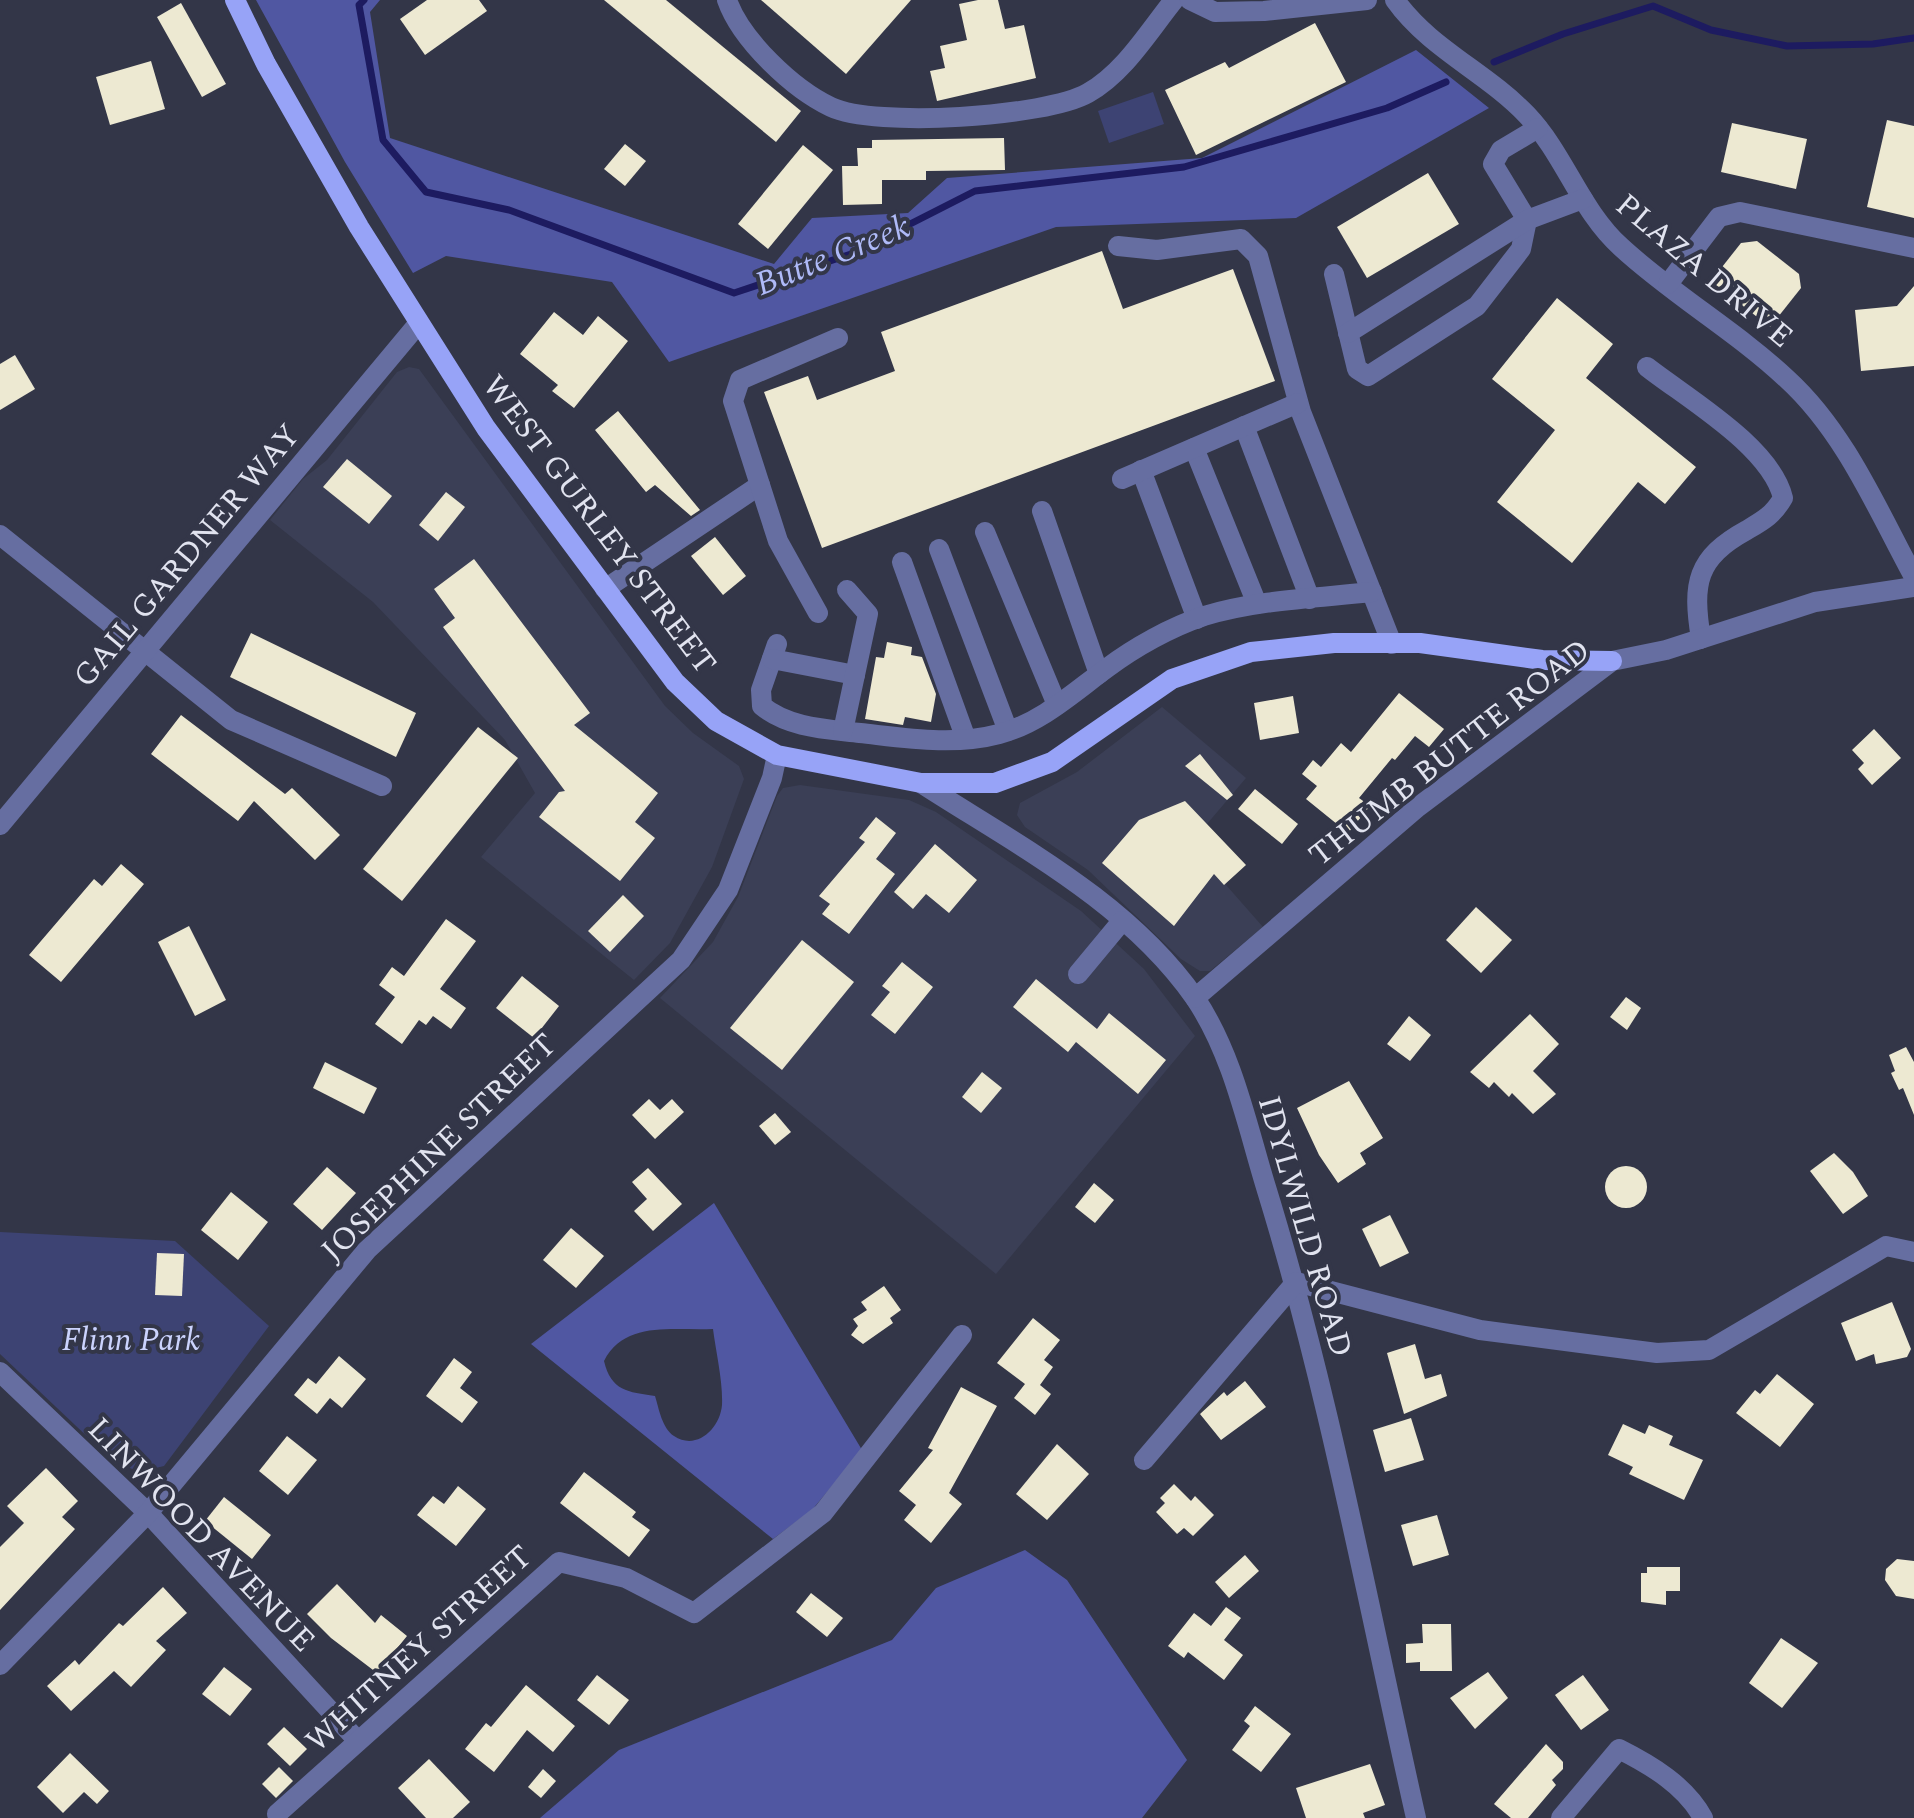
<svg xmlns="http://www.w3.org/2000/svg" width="1914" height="1818" viewBox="0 0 1914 1818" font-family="Spectral,serif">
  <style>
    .built { fill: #3b3f56 }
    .green { fill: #3d4373 }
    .forest { fill: #5057a2; fill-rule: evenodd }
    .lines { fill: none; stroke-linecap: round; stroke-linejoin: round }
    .stream { stroke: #1d1b60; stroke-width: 7 }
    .building { fill: #ede9d2 }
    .minor { stroke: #666ea1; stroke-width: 20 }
    .major { stroke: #97a3f7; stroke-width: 20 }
    .labels { text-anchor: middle; stroke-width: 8; stroke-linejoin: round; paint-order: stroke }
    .street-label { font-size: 32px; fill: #e1e3ef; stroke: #333648 }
    .park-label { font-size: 32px; font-style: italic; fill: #cbd3fd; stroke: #333648 }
    .water-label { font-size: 34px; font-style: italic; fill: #afbaf8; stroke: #333648 }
  </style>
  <rect width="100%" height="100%" fill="#333648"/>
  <g class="built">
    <path d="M409 367 419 369 665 706 693 733 739 766 744 779 712 867 670 943 634 980 481 857 535 793 505 740 373 602 270 520 303 479 327 460 397 372Z"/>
    <path d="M1162 707 1246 778 1190 844 1263 927 1210 971H1200L1181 959 1088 870 1025 827 1017 815 1020 803 1077 772Z"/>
    <path d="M800 785 909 800 936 812 1081 911 1144 969 1195 1036 996 1274 660 998 713 942 738 897 777 796 783 788Z"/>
  </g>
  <g class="green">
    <path d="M1153 92 1164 124 1109 143 1098 111Z"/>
    <path d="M0 1232 175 1241 269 1326 164 1466 139 1472 112 1460 0 1354Z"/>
  </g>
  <g class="forest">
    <path d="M256 0H380L370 12 390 138 774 264 812 218 908 213 947 178 1202 158 1416 50 1489 108 1296 218 1056 227 669 362 612 282 446 256 413 273 345 162Z"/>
    <path d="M714 1203 862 1450 812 1510 773 1539 531 1344ZM713 1329C716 1353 723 1381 722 1405 720 1429 696 1451 674 1436 662 1428 659 1409 655 1396 628 1392 611 1391 604 1361 625 1320 673 1331 713 1329Z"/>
    <path d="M1025 1550 1067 1580 1187 1760 1142 1818H540L619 1750 892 1640 936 1588Z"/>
  </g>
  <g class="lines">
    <g class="stream">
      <path d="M364 0 359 5 383 140 426 192 509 210 734 293 851 254 975 191 1184 167 1387 108 1446 82"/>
      <path d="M1494 62 1563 34 1653 6 1711 30 1787 46 1873 44 1914 38"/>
    </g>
  </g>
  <g class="building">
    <path d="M427 0H479L487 11 425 55 400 19Z"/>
    <path d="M604 0H666L801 111 776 142Z"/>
    <path d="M761 0H911L846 74Z"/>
    <path d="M978 0H998L1005 29 1024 25 1036 78 937 101 930 71 945 68 940 46 967 40 959 4Z"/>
    <path d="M181 3 226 84 202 97 157 17Z"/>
    <path d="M1315 23 1346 82 1196 155 1165 90 1225 62 1229 68Z"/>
    <path d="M151 61 165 109 110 125 96 77Z"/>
    <path d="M1887 120 1914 126V218L1867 207Z"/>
    <path d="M1732 123 1807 139 1796 189 1721 172Z"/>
    <path d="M1004 138 1005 170 926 171V180H882V204L843 205 842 166H858L857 148H872V140Z"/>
    <path d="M625 144 646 161 625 186 604 169Z"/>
    <path d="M803 145 833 170 768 249 738 224Z"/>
    <path d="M1428 173 1459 224 1367 278 1337 227Z"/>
    <path d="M1757 241 1799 274 1801 288 1770 327 1711 281 1741 243Z"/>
    <path d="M1102 251 1123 309 1233 269 1275 381 822 548 764 392 808 376 817 400 895 371 881 332Z"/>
    <path d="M1914 286V366L1861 371 1855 310 1897 306Z"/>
    <path d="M1557 298 1613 344 1586 378 1696 467 1665 504 1638 482 1572 563 1497 502 1555 430 1492 379Z"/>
    <path d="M554 312 583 335 598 316 628 341 574 408 552 391 558 385 520 354Z"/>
    <path d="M15 355 35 389 0 410V364Z"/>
    <path d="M618 411 700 510 691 516 655 485 646 492 595 430Z"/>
    <path d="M347 459 392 496 369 524 323 487Z"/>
    <path d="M446 492 465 507 438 541 419 525Z"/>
    <path d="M715 537 746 576 723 595 691 556Z"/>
    <path d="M474 559 590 713 574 725 658 793 635 822 655 838 620 881 539 817 559 792 565 791 443 627 455 618 434 589Z"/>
    <path d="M251 633 416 713 396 757 230 677Z"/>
    <path d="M887 642 912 647 911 655 922 657 936 694 931 722 905 717 903 725 865 719 876 657 884 658Z"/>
    <path d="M1399 693 1444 729 1429 747 1415 736 1395 760 1392 758 1359 798 1370 806 1348 833 1306 799 1317 786 1302 774 1313 760 1321 767 1341 743 1351 752Z"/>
    <path d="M1293 696 1299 733 1260 740 1254 703Z"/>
    <path d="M181 715 285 794 292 788 340 835 315 860 254 801 238 821 151 754Z"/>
    <path d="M478 727 518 758 402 901 363 869Z"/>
    <path d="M1874 729 1901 758 1872 785 1858 769 1864 763 1852 750Z"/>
    <path d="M1200 754 1233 795 1227 800 1185 766Z"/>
    <path d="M1255 789 1298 824 1282 844 1238 809Z"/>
    <path d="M1185 801 1246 865 1224 885 1214 874 1174 926 1102 863 1139 820Z"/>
    <path d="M876 817 896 833 876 859 895 874 849 934 822 914 830 904 819 896 865 842 859 838Z"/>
    <path d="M935 844 977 880 949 913 926 894 913 909 894 892Z"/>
    <path d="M121 864 144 884 61 982 29 955 94 879 102 886Z"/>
    <path d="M623 895 644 916 610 952 588 931Z"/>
    <path d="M1476 907 1512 940 1481 973 1446 940Z"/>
    <path d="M446 919 476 941 440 989 466 1008 451 1029 433 1016 426 1025 419 1020 402 1044 375 1024 395 997 379 985 392 967 404 976Z"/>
    <path d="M189 926 226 1000 195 1016 158 942Z"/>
    <path d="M802 940 854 982 782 1070 730 1028Z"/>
    <path d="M902 962 933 987 895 1034 871 1015 890 992 882 986Z"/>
    <path d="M522 976 559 1006 534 1038 496 1008Z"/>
    <path d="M1036 979 1097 1029 1109 1013 1166 1060 1138 1094 1076 1042 1068 1052 1013 1007Z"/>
    <path d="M1626 997 1641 1008 1627 1030 1610 1017Z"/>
    <path d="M1530 1014 1559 1044 1533 1071 1556 1094 1533 1114 1512 1093 1509 1097 1494 1082 1489 1088 1470 1072Z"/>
    <path d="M1409 1016 1431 1035 1410 1061 1387 1044Z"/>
    <path d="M1906 1047 1914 1062V1115L1903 1088 1899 1090 1891 1073 1895 1071 1889 1055Z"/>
    <path d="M325 1062 377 1088 364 1114 313 1088Z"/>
    <path d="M982 1072 1002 1088 981 1113 962 1097Z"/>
    <path d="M1349 1081 1383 1138 1360 1153 1366 1164 1338 1183 1319 1155 1297 1108Z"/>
    <path d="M649 1099 660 1110 672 1099 684 1112 655 1139 632 1115Z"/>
    <path d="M775 1113 791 1132 775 1145 759 1126Z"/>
    <path d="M1834 1153 1853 1172 1868 1196 1843 1214 1810 1171Z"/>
    <circle cx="1626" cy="1187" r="21"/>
    <path d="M327 1167 356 1193 322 1230 293 1204Z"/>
    <path d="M648 1168 682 1204 653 1231 634 1211 647 1199 632 1182Z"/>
    <path d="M1094 1183 1114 1200 1095 1223 1075 1207Z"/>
    <path d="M231 1192 268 1222 238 1260 201 1230Z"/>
    <path d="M1390 1215 1409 1253 1380 1267 1362 1229Z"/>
    <path d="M571 1228 604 1256 576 1288 543 1260Z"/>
    <path d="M157 1253 184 1254 182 1296 155 1295Z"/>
    <path d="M884 1286 901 1310 890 1318 893 1323 863 1344 851 1335 858 1326 853 1319 867 1310 861 1302Z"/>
    <path d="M1892 1302 1911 1349 1907 1357 1876 1364 1874 1354 1856 1361 1841 1323Z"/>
    <path d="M1033 1318 1060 1340 1044 1360 1053 1367 1040 1385 1051 1394 1035 1415 1014 1398 1025 1384 997 1363Z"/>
    <path d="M1415 1344 1425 1379 1441 1374 1447 1396 1404 1414 1387 1353Z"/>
    <path d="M339 1356 366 1379 342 1408 330 1398 317 1414 294 1395 308 1378 316 1384Z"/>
    <path d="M454 1358 472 1372 460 1388 478 1402 462 1423 426 1396Z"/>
    <path d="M1777 1374 1814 1404 1780 1447 1736 1413 1755 1390 1760 1394Z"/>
    <path d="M1245 1381 1266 1407 1221 1440 1200 1414 1224 1392 1227 1396Z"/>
    <path d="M961 1387 997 1406 949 1493 962 1504 931 1543 904 1520 916 1505 899 1491 933 1450 928 1448Z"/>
    <path d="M1411 1418 1424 1460 1385 1472 1373 1430Z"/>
    <path d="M1623 1424 1645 1434 1649 1425 1673 1436 1669 1445 1703 1460 1684 1500 1629 1474 1633 1467 1608 1455Z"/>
    <path d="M287 1436 317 1460 288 1495 259 1471Z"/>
    <path d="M1057 1444 1089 1474 1047 1520 1016 1494Z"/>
    <path d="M46 1468 78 1501 62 1517 75 1529 0 1610V1547L24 1523 7 1506Z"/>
    <path d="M584 1472 636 1512 632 1517 650 1530 629 1557 560 1503Z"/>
    <path d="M1174 1484 1191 1501 1195 1496 1214 1515 1193 1536 1184 1528 1177 1534 1156 1512 1165 1503 1160 1498Z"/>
    <path d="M458 1486 486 1509 456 1546 417 1515 433 1496 444 1504Z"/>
    <path d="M224 1497 271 1535 252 1559 205 1521Z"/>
    <path d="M1437 1515 1449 1555 1413 1566 1401 1525Z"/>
    <path d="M1245 1555 1259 1571 1229 1598 1215 1582Z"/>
    <path d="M1897 1559 1914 1561V1599L1896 1596 1885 1580 1886 1569Z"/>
    <path d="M1647 1567H1680V1591H1666V1605L1641 1602V1573H1647Z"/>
    <path d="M337 1584 375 1623 381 1615 407 1636 377 1673 331 1638 307 1614Z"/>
    <path d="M163 1587 187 1613 156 1641 166 1650 131 1687 114 1671 71 1711 47 1686 75 1660 79 1665 119 1623 123 1626Z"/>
    <path d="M811 1593 843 1618 827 1637 796 1612Z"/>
    <path d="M1226 1607 1241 1618 1224 1640 1243 1655 1224 1680 1188 1652 1184 1658 1168 1646 1194 1613 1211 1626Z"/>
    <path d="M1422 1624H1451L1452 1671H1420V1662L1406 1663V1644L1423 1643Z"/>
    <path d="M1781 1638 1818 1663 1782 1708 1749 1683Z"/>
    <path d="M224 1667 252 1689 230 1716 202 1694Z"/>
    <path d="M1488 1672 1508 1698 1475 1729 1450 1698Z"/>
    <path d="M597 1675 629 1700 609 1725 577 1700Z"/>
    <path d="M1583 1675 1609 1710 1581 1730 1555 1695Z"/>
    <path d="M526 1685 575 1726 553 1752 527 1730 494 1772 465 1749 486 1723 491 1727Z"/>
    <path d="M1255 1706 1291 1734 1261 1772 1232 1750 1250 1726 1244 1721Z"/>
    <path d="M284 1727 307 1749 290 1766 267 1744Z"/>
    <path d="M1546 1744 1563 1762V1769L1552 1780 1556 1785 1528 1818H1511L1494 1804Z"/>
    <path d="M70 1753 109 1791 97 1804 84 1792 63 1813 37 1787Z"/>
    <path d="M429 1759 470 1802 453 1818H426L398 1788Z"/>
    <path d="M1370 1764 1385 1805 1363 1813 1365 1818H1306L1296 1788Z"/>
    <path d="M279 1767 293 1781 276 1798 262 1784Z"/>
    <path d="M543 1769 556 1781 541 1798 528 1787Z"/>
  </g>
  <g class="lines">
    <g class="minor">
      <path d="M727 0C741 40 793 89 831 107 875 128 1046 117 1088 93 1124 73 1149 31 1174 0"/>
      <path d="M1190 0 1215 12 1264 11 1367 0"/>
      <path d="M1395 0C1430 49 1486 72 1527 115 1565 155 1580 210 1621 247 1673 295 1736 331 1787 379 1845 432 1877 509 1914 577"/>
      <path d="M1118 246 1157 250 1241 239 1258 256 1301 412 1392 644"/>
      <path d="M1334 274 1357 369 1368 376 1477 306 1521 249 1527 220 1493 164 1501 150 1538 128"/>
      <path d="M1668 284 1719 217 1740 212 1914 248"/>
      <path d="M1348 333 1527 220 1583 199"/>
      <path d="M1647 367C1688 399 1771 447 1783 498 1773 515 1764 520 1747 530 1696 558 1692 583 1701 639"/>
      <path d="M1244 426 1310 599"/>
      <path d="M1194 448 1257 604"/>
      <path d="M1141 470 1197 619"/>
      <path d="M1122 479 1298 403"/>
      <path d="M1042 511 1099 674"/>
      <path d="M985 532 1057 705"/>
      <path d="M0 535 231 720 382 786"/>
      <path d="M939 549 1008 731"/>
      <path d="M902 562 966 739"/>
      <path d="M605 589 760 485"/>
      <path d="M818 613 778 541 733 401 740 380 838 338"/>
      <path d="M777 644 761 690 762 706C789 728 827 729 860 733 906 738 954 746 999 734 1041 723 1074 692 1107 668 1135 647 1171 627 1204 616 1257 600 1316 598 1372 592"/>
      <path d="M772 659 855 675"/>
      <path d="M843 731 868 614 847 590"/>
      <path d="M921 783C1017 845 1128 902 1195 998 1232 1053 1246 1121 1265 1184 1329 1391 1368 1606 1416 1818"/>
      <path d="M0 825 418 324"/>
      <path d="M1078 974 1122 921"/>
      <path d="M1195 998 1418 807 1612 661 1666 650 1815 602 1914 587"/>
      <path d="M0 1372 148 1513 358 1741"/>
      <path d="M1144 1460 1296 1282 1480 1330 1657 1353 1709 1350 1886 1246 1914 1252"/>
      <path d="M0 1665 148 1513 367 1250 681 960 728 890 772 778 777 755"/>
      <path d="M277 1814 559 1562 626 1578 694 1613 823 1513 962 1335"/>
      <path d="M1561 1818 1619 1749C1651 1765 1686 1786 1703 1818"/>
    </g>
    <path class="major" d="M235 0 266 64 359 227 486 428 675 682 716 721 777 755 921 783H995L1052 762 1172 679 1251 652 1334 643H1420L1542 660 1612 661"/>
  </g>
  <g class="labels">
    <g class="street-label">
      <text transform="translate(1705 270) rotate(40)" y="11">PLAZA DRIVE</text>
      <text transform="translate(600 524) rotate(53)" y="11">WEST GURLEY STREET</text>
      <text transform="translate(186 555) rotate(-50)" y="11">GAIL GARDNER WAY</text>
      <text transform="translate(1449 752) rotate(-38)" y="11">THUMB BUTTE ROAD</text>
      <text transform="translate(438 1147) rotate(-44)" y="11">JOSEPHINE STREET</text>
      <text transform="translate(1306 1226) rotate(74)" y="11">IDYLWILD ROAD</text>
      <text transform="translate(202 1534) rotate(46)" y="11">LINWOOD AVENUE</text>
      <text transform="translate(418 1648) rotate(-42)" y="11">WHITNEY STREET</text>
    </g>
    <g class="park-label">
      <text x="131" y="1350">Flinn Park</text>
    </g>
    <g class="water-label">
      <text transform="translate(832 254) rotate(-22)" y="12">Butte Creek</text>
    </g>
  </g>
</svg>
